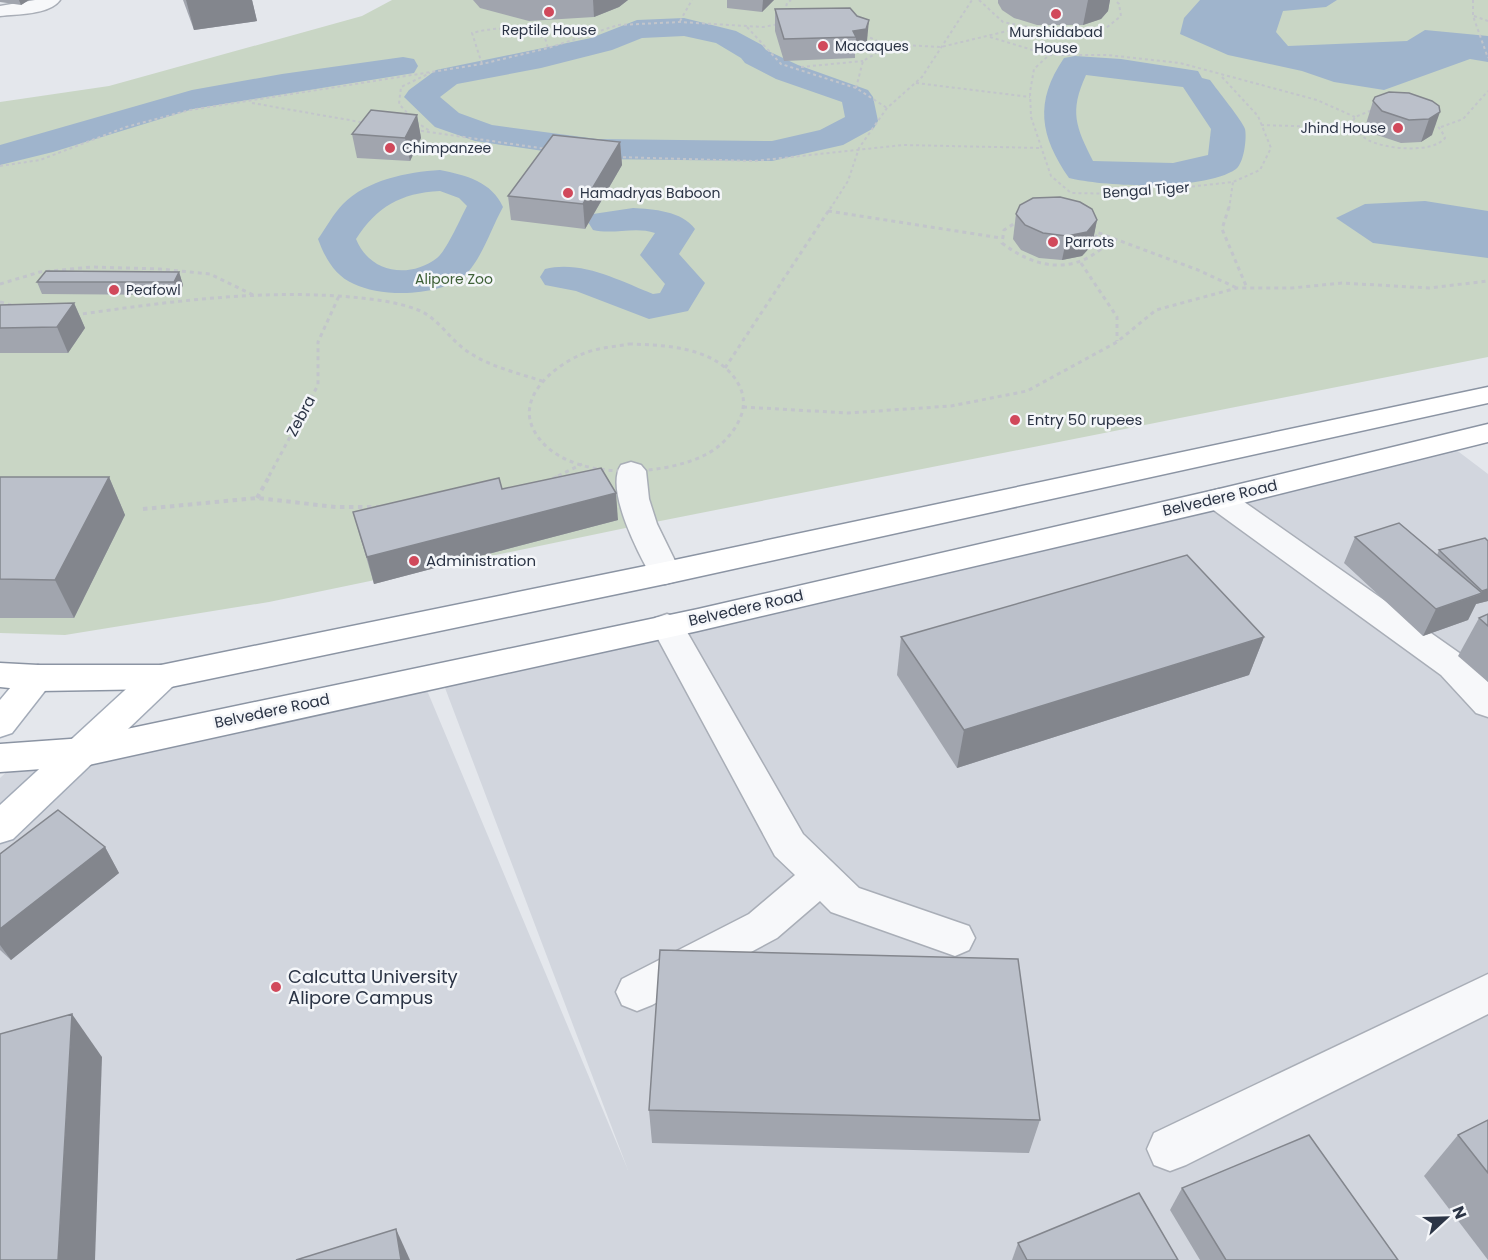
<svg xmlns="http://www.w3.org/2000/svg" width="1488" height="1260" viewBox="0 0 1488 1260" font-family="Poppins,sans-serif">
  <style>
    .built { fill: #d2d6de }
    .green { fill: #c9d6c5 }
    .water { fill: #9fb4cc }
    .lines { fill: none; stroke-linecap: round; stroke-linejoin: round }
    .canal { fill: #9fb4cc; fill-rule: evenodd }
    .minor-casing { stroke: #a9aeb7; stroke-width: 3 }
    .major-casing { stroke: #a3abb8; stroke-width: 3 }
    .highway-casing { stroke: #8b94a3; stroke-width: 3 }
    .path-far2 { stroke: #c2c5cb; stroke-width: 2; stroke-dasharray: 3 3; stroke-linecap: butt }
    .path-far1 { stroke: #c2c5cb; stroke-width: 3; stroke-dasharray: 4 4; stroke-linecap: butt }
    .path { stroke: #c2c5cb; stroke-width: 4; stroke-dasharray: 4.5 4.5; stroke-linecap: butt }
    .minor { fill: #f7f8fa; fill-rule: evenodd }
    .major { fill: #fff; fill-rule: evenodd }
    .highway { fill: #fff; fill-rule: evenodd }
    .wall { fill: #a1a5ae }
    .shaded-wall { fill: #83868d }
    .building { fill: #bbc0ca; stroke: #83868d; stroke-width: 1.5 }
    .poi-dot { fill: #d1495b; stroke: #f4f6f9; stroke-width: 2 }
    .labels { text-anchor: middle; stroke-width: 5; stroke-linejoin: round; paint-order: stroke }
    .far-poi-label { font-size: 14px; fill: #2b3445; stroke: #f4f6f9; text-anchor: start }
    .far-street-label { font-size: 14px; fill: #2b3445; stroke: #f4f6f9 }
    .far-park-label { font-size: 14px; fill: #3f6138; stroke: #f4f6f9 }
    .street-label { font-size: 15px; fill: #2b3445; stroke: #f4f6f9 }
    .poi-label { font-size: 15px; fill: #2b3445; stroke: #f4f6f9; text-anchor: start }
    .near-poi-label { font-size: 18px; fill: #2b3445; stroke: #f4f6f9; text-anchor: start }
  </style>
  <rect width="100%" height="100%" fill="#e4e7ec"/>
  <path class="built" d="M1455 449 1488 474V1260H0V778L33 748 426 688 628 1170 442 680Z"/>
  <path class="green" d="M392 0H1488V357L640 525 269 602 65 635 0 633V102L109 86 362 16Z"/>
  <g class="water">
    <path d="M1200 0H1337L1326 7 1283 11 1276 32 1288 46 1407 41 1425 30 1488 36V62L1470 59 1384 90 1334 82 1302 71 1228 55 1180 34 1184 18Z"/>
    <path d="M1425 201 1488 211V258L1373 243 1336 218 1365 204Z"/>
  </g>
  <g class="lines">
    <g class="canal">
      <path d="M684 18 736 31 762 45 766 50 798 65 868 90 873 97 878 121 874 128 843 145 772 161 597 159 475 141 435 127 404 97 409 90 436 70 591 38 637 20ZM684 36 716 43 741 58 745 63 776 79 842 102 845 117 820 130 772 141 597 139 492 125 459 113 440 97 457 84 541 68 612 50 642 38Z"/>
      <path d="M1075 56 1121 59 1198 71 1202 78 1210 80C1217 90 1242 120 1245 129 1247 138 1244 163 1236 169 1205 191 1105 187 1069 178 1040 136 1034 102 1064 58ZM1086 75 1183 87 1211 129 1208 155 1173 163 1093 161C1076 127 1069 112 1086 75Z"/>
      <path d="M403 57 414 59 418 66 414 73 193 109 53 152 0 165V145L192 90 282 74Z"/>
      <path d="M440 170C466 175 492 182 503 207 492 227 483 255 468 272 444 297 383 298 354 284 335 276 325 258 318 239 326 228 333 214 343 204 367 180 407 172 440 170ZM440 191 459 198 467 206C460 219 447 250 437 258 408 280 369 272 356 239 377 207 400 193 440 191Z"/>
      <path d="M633 208C653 209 682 211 695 229L679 254 705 283 688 311 649 319 576 291 545 285 540 277 545 269C582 260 620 281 653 294L660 293 665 284 640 255 655 233C635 226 613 235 593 230L588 222 593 214Z"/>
    </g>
    <g class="minor-casing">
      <g id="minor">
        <path d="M35 0H60C49 15 17 14 0 16V6Z"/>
        <path d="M631 462 641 465 646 471 649 499 657 524 681 573 676 581 665 584 654 581C640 557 604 489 621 465Z"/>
        <path d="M1219 489 1230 492 1465 657 1488 682V717L1476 713 1441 675 1208 506 1204 499 1208 492Z"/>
        <path d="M667 614 679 618 803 834 859 888 969 926 975 938 969 950 955 956 831 912 820 901 777 938 652 1005 637 1011 622 1005 616 992 622 979 749 914 795 875 775 856 651 626 655 618Z"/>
        <path d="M1488 974V1014L1186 1165 1170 1171 1154 1165 1147 1149 1154 1133Z"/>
      </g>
    </g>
    <g class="major-casing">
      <g id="major">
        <path d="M38 665 50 669 55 678 12 733 0 737V700L26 669Z"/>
        <path d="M161 665 173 668 178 677 173 686 13 839 0 843V805L149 668Z"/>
      </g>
    </g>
    <g class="highway-casing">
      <g id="highway">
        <path d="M1488 387V403L665 584 161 689 38 691 0 687V663L38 665H161L665 562Z"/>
        <path d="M1488 424V442L1219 509 698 631 84 766 0 772V744L84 738 698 609 1219 489Z"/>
      </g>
    </g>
    <g class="path-far2">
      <path d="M979 0 1003 22 1048 31 1078 32 1106 28 1121 16 1119 4 1115 0"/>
      <path d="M1473 0V16L1488 58"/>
      <path d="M785 12 787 3 791 0"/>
      <path d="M1474 16 1488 21"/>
      <path d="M680 21 692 0"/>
      <path d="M747 27 781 64 856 88 887 108"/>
      <path d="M990 37 1049 55"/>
      <path d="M883 44 941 47 1020 28"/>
      <path d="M482 64 472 33C499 26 519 27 545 38L548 48"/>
      <path d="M801 67 863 61"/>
      <path d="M1222 77 1258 116 1271 148 1260 170 1233 182 1124 194 1071 193 1051 176 1031 117 1030 92 1034 69 1049 55H1107L1180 63 1317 100 1355 117"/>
      <path d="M916 83 1030 97"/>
      <path d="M856 88 863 61 875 54 883 44 865 35"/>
      <path d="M252 103 366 123"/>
      <path d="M1370 111C1396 110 1434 110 1445 138 1432 154 1385 149 1368 140 1361 136 1357 130 1352 123L1355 117Z"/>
      <path d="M411 117 399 104 401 87 430 73"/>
      <path d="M416 122 430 131"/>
      <path d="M1261 125 1354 128"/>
      <path d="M1441 127 1463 119 1488 91"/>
      <path d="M415 130 547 149"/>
      <path d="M617 157 754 161 903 145 1041 148"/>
      <path d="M0 166 40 160 126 127 190 110 482 64 548 48 618 25 680 22 763 27 779 24"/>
      <path d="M830 209 848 181 859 148 887 108 922 77 972 0"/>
      <path d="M1229 209 1233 182"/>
    </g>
    <g class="path-far1">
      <path d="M1229 207 1222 229 1247 288"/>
      <path d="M828 211 1001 238"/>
      <path d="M1020 220 1004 230 1002 243C1033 267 1069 275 1101 249L1100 241 1092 231"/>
      <path d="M1091 230 1198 270 1237 288"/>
      <path d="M1081 263 1117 317V341"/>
      <path d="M0 284 40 272 92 267 160 269 210 274 253 295"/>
      <path d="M0 302 11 305"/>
      <path d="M75 315C166 302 259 289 351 297 373 299 398 302 418 310 439 318 451 342 470 353 491 367 518 373 542 381"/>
      <path d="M629 344C666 345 719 347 739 385 744 395 745 405 741 416 735 432 721 447 705 455 661 477 566 482 536 434 514 400 551 368 580 355 595 348 613 347 629 344Z"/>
      <path d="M725 368 831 207"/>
      <path d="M743 407 848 413 951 406 1027 391 1117 342 1156 310 1237 288H1292L1342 283 1429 288 1488 281"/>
      <path d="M269 476 318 385V342L339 296"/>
      <path d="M558 476 582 464"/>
    </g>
    <g class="path">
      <path d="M553 479 561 475"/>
      <path d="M257 498 270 475"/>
      <path d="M143 509 257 498 336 507H379"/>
    </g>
    <use href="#minor" class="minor"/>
    <use href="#major" class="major"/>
    <use href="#highway" class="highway"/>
  </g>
  <g class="wall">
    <path d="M0 0H29L21 5 0 2Z"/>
    <path d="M183 0H252L257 21 194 30Z"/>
    <path d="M473 0H628L619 7 594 17 529 21 480 8Z"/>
    <path d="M727 0H774L762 12 727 8Z"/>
    <path d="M998 0H1110L1108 11 1101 19 1083 25H1037L1014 18 1002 10 998 3Z"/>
    <path d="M850 8 867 41 865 50 855 52V58L784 61 775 31V9Z"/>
    <path d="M1373 101H1432V135L1421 142 1401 143 1374 134 1366 124Z"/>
    <path d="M417 115 421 138 410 161 357 158 352 134Z"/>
    <path d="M620 142 622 165 585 229 511 220 508 196Z"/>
    <path d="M1016 214 1097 220 1092 245 1082 256 1062 260 1039 258 1021 250 1013 239Z"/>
    <path d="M179 272 183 285 179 295 42 294 37 282Z"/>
    <path d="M74 303 85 328 68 353H0V305Z"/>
    <path d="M0 477H109L125 515 74 618H0Z"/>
    <path d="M502 489 618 520 374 584 353 512Z"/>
    <path d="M1355 537 1437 555 1439 550 1485 538 1488 601 1476 604 1468 620 1423 636 1344 563Z"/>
    <path d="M1488 614V682L1458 656 1479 618Z"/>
    <path d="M901 637H1264L1249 675 957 768 897 675Z"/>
    <path d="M105 847 119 873 11 960 0 950V854Z"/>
    <path d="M649 1110 1040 1120 1029 1153 652 1143Z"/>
    <path d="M1488 1120V1260L1424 1176 1458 1135Z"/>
    <path d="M1182 1188 1398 1260H1200L1170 1210Z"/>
    <path d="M1018 1243 1178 1260H1012Z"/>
  </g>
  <g class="shaded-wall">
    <path d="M19 0H29L21 5Z"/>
    <path d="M186 0H252L257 21 194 30Z"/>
    <path d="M593 0H628L619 7 594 17Z"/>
    <path d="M763 0H774L762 12Z"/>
    <path d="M1088 0H1110L1108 11 1101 19 1083 25Z"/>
    <path d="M869 20 867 41 865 50 855 52 856 37 853 31Z"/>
    <path d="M1440 112 1432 135 1421 142 1429 119Z"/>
    <path d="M417 115 421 138 410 161 405 138Z"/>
    <path d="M620 142 622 165 585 229 583 204Z"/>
    <path d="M1097 220 1092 245 1082 256 1062 260 1067 236Z"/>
    <path d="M179 272 183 285 179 295 174 282Z"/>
    <path d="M74 303 85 328 68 353 57 327Z"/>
    <path d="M109 477 125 515 74 618 55 580Z"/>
    <path d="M616 493 618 520 374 584 367 557Z"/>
    <path d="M1488 589V601L1476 604 1468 620 1423 636 1436 609 1481 594 1482 591Z"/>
    <path d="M1264 637 1249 675 957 768 964 730Z"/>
    <path d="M105 847 119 873 11 960 0 945V929Z"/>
    <path d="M72 1014 102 1057 95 1260H58Z"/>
    <path d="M396 1229 410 1260H401Z"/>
  </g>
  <g class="building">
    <path d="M850 8 857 16 869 20 866 29 853 31 856 37 784 39 775 9Z"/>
    <path d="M1389 92 1409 93 1432 101 1439 106 1440 112 1429 119 1409 120 1382 111 1373 101 1375 97Z"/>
    <path d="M371 110 417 115 405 138 352 134Z"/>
    <path d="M553 135 620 142 583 204 508 196Z"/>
    <path d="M1060 197 1080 202 1092 209 1097 220 1087 232 1067 236 1043 233 1025 225 1016 214 1020 205 1033 198Z"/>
    <path d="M46 271 179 272 174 282H37Z"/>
    <path d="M74 303 57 327 0 328V305Z"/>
    <path d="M601 468 616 493 367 557 353 512 499 478 502 489Z"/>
    <path d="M0 477H109L55 580 0 579Z"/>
    <path d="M1399 523 1482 593 1436 609 1355 537Z"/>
    <path d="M1485 538 1488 541V589L1482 591 1439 550Z"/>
    <path d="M1187 555 1264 637 964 730 901 637Z"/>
    <path d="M1488 614V626L1479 618Z"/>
    <path d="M58 810 105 847 0 929V854Z"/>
    <path d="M660 950 1018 959 1040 1120 649 1110Z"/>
    <path d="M72 1014 58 1260H0V1034Z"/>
    <path d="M1488 1120V1173L1458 1135Z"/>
    <path d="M1309 1135 1398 1260H1226L1182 1188Z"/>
    <path d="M1139 1193 1178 1260H1027L1018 1243Z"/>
    <path d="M396 1229 401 1260H296Z"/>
  </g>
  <g class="poi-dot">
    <circle cx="549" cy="12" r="6"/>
    <circle cx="1056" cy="14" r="6"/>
    <circle cx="823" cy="46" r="6"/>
    <circle cx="1398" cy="128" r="6"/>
    <circle cx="390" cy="148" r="6"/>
    <circle cx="568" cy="193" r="6"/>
    <circle cx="1053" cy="242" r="6"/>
    <circle cx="114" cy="290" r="6"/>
    <circle cx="1015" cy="420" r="6"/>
    <circle cx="414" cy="561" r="6"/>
    <circle cx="276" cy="987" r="6"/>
  </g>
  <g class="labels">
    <g class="far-poi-label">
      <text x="549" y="35" text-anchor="middle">Reptile House</text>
      <text x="1056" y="37" text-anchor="middle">Murshidabad<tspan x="1056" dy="16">House</tspan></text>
      <text x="835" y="51">Macaques</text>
      <text x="1386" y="133" text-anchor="end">Jhind House</text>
      <text x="402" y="153">Chimpanzee</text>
      <text x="580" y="198">Hamadryas Baboon</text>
      <text x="1065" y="247">Parrots</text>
      <text x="126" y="295">Peafowl</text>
    </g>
    <g class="far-street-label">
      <text transform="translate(1146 190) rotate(-4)" y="5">Bengal Tiger</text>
    </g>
    <g class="far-park-label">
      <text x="454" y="284">Alipore Zoo</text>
    </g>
    <g class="street-label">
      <text transform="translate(301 416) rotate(-62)" y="5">Zebra</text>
      <text transform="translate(1220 498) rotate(-13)" y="5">Belvedere Road</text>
      <text transform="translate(746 608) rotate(-13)" y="5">Belvedere Road</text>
      <text transform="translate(272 711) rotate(-12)" y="5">Belvedere Road</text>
    </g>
    <g class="poi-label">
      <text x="1027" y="425">Entry 50 rupees</text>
      <text x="426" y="566">Administration</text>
    </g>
    <g class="near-poi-label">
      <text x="288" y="983">Calcutta University<tspan x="288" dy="21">Alipore Campus</tspan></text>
    </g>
  </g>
  <g transform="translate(1446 1218) rotate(68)" stroke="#f4f6f9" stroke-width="4.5" paint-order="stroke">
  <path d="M0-4.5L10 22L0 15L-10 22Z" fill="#2b3445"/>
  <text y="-9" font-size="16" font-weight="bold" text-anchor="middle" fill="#2b3445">N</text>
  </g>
</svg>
